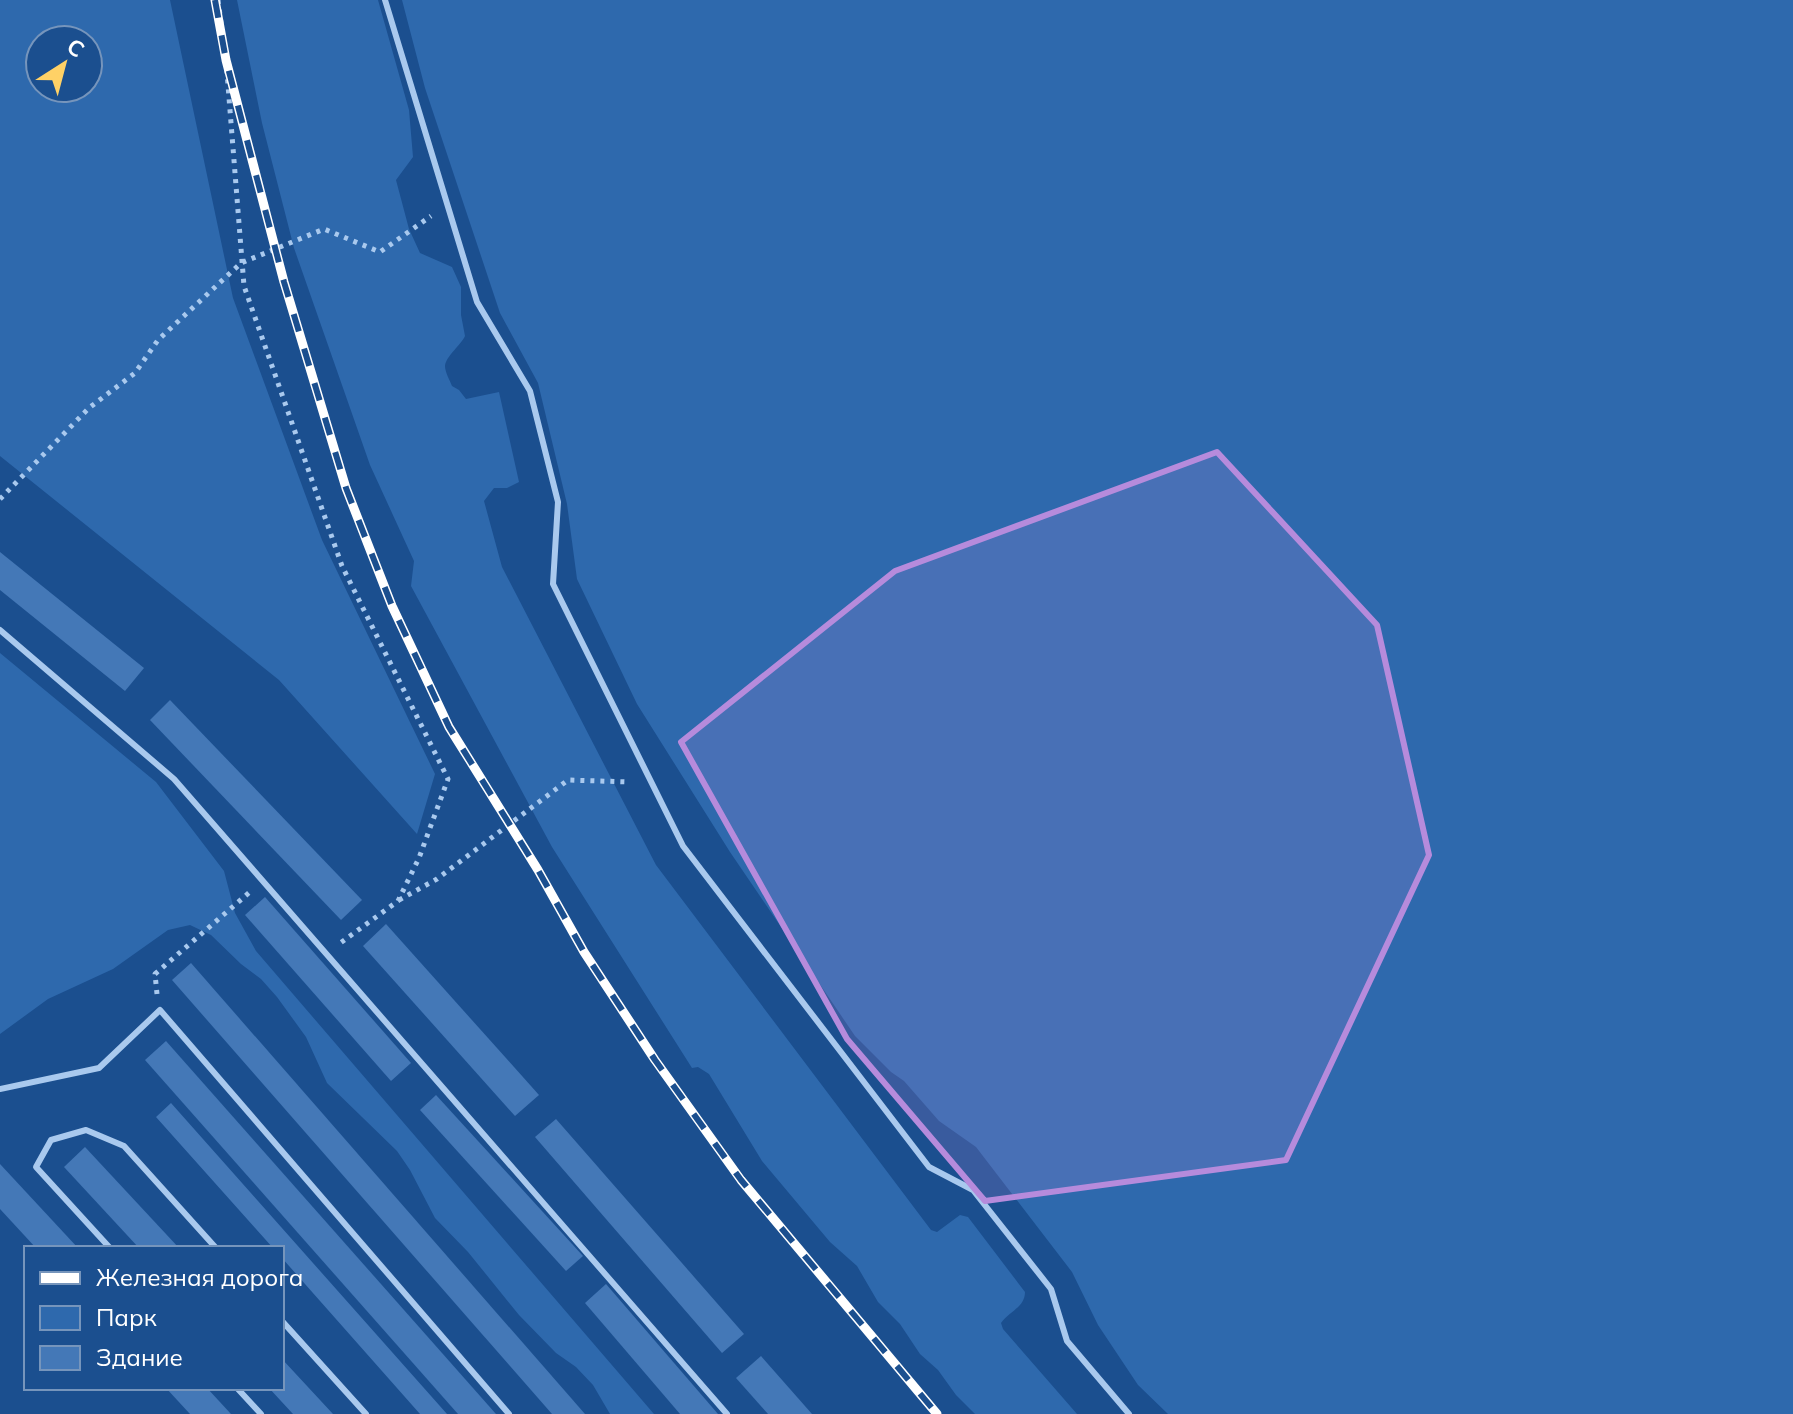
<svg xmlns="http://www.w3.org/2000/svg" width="1793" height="1414" viewBox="0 0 1793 1414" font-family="Mulish,sans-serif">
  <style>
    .green { fill: #2e69ad; fill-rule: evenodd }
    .building { fill: #4478b7 }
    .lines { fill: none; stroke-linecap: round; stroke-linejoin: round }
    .path { stroke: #a9c9ee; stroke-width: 5; stroke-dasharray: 4 6; stroke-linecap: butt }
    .service { stroke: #a9c9ee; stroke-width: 6 }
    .rail-casing { stroke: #fff; stroke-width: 9 }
    .rail { stroke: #1b4f8f; stroke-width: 6; stroke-dasharray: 18; stroke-linecap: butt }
    .marked { fill: #b68bdc; fill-opacity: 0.2; stroke: #b68bdc; stroke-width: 6; stroke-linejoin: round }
  </style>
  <rect width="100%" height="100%" fill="#1b4f8f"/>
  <g class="green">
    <path d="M0 0H170L233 298 322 540 435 774 417 834 279 680 0 456ZM40 40H88V88H40Z"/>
    <path d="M237 0H378L409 110 413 157 396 180 409 229 420 253 452 267 461 287V315L465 336C461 345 446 356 445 366 445 372 450 381 452 386L459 390 466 399 499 392 519 482 507 488H494L484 501 502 567 656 865 931 1230 937 1232 960 1215 968 1217 1025 1292C1025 1307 1010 1311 1001 1323L1003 1329 1077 1414H975L956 1395 938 1370 920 1354 900 1324 878 1302 857 1266 830 1242 762 1161 709 1074 698 1067 692 1068 552 847 411 586 414 561 370 465 294 248 262 123Z"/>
    <path d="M402 0H1793V1414H1168L1138 1385 1098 1325 1072 1272 976 1147 939 1121 904 1081 891 1072 855 1036 730 852 637 704 577 579 567 504 538 383 500 313 425 88Z"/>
    <path d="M0 653 156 782 224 871 235 913 256 951 654 1414H610L593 1385 576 1367 556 1353 519 1315 468 1252 435 1218 410 1170 397 1151 327 1083 306 1037 277 997 261 979 241 964 211 935 190 925 168 930 113 969 48 999 0 1034Z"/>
  </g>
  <g class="building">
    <path d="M0 552 144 668 125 691 0 590Z"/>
    <path d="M170 700 362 900 341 920 150 720Z"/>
    <path d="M265 897 411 1063 391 1081 245 915Z"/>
    <path d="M386 924 539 1095 515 1116 363 946Z"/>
    <path d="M191 963 585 1414H552L172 980Z"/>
    <path d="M166 1041 496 1414H458L145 1060Z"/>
    <path d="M436 1095 583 1256 566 1271 420 1110Z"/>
    <path d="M171 1103 447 1414H420L282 1258V1248H273L156 1117Z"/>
    <path d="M556 1119 744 1334 722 1353 535 1137Z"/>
    <path d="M85 1147 179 1248H139L64 1167Z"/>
    <path d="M0 1164 78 1248H36L0 1209Z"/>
    <path d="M606 1284 718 1414H680L585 1303Z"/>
    <path d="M761 1356 812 1414H768L736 1378Z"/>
    <path d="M282 1359 333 1414H293L269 1388H282Z"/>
    <path d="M166 1388H207L231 1414H190Z"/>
  </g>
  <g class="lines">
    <g class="path">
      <path d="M218 0 226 60 244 286 342 566 448 779 419 858 398 901 339 944"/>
      <path d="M0 499 89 408 135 373 158 340 241 263 324 229 380 252 431 216"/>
      <path d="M399 900 437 879 568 780 630 782"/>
      <path d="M157 994 155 974 251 891"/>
    </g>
    <g class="service">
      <path d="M385 0 477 302 530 391 558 502 553 584 683 846 929 1167 973 1190 1051 1289 1067 1341 1129 1414"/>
      <path d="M0 630 174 779 727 1414"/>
      <path d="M0 1089 99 1068 160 1010 509 1414"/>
      <path d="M110 1248 36 1167 51 1140 86 1130 124 1146 216 1248"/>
      <path d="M282 1321 366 1414"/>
      <path d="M237 1388 261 1414"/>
    </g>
    <g class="rail-casing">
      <path id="rail" d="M215 0 226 60 284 282 346 488 392 606 449 727 538 870 584 952 655 1060 741 1180 937 1414"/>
    </g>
    <use href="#rail" class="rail"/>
  </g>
  <path class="marked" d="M1217 452 1377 625 1429 855 1286 1160 985 1201 847 1039 681 742 895 571Z"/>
  <rect x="24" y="1246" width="260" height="144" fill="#1b4f8f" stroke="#7695bc" stroke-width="2"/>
  <rect x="40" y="1272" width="40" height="12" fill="#ffffff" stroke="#7695bc" stroke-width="2"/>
  <text x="96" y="1286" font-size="24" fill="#ffffff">Железная дорога</text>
  <rect x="40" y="1306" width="40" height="24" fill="#2e69ad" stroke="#7695bc" stroke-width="2"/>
  <text x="96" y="1326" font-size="24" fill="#ffffff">Парк</text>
  <rect x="40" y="1346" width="40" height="24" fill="#4478b7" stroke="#7695bc" stroke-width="2"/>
  <text x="96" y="1366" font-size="24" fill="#ffffff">Здание</text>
  <g transform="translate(64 64) rotate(36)"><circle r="38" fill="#1b4f8f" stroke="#7695bc" stroke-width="2"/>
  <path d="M0-6L14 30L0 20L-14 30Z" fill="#ffd166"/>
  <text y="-12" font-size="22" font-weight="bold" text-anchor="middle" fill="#ffffff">С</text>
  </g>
</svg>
